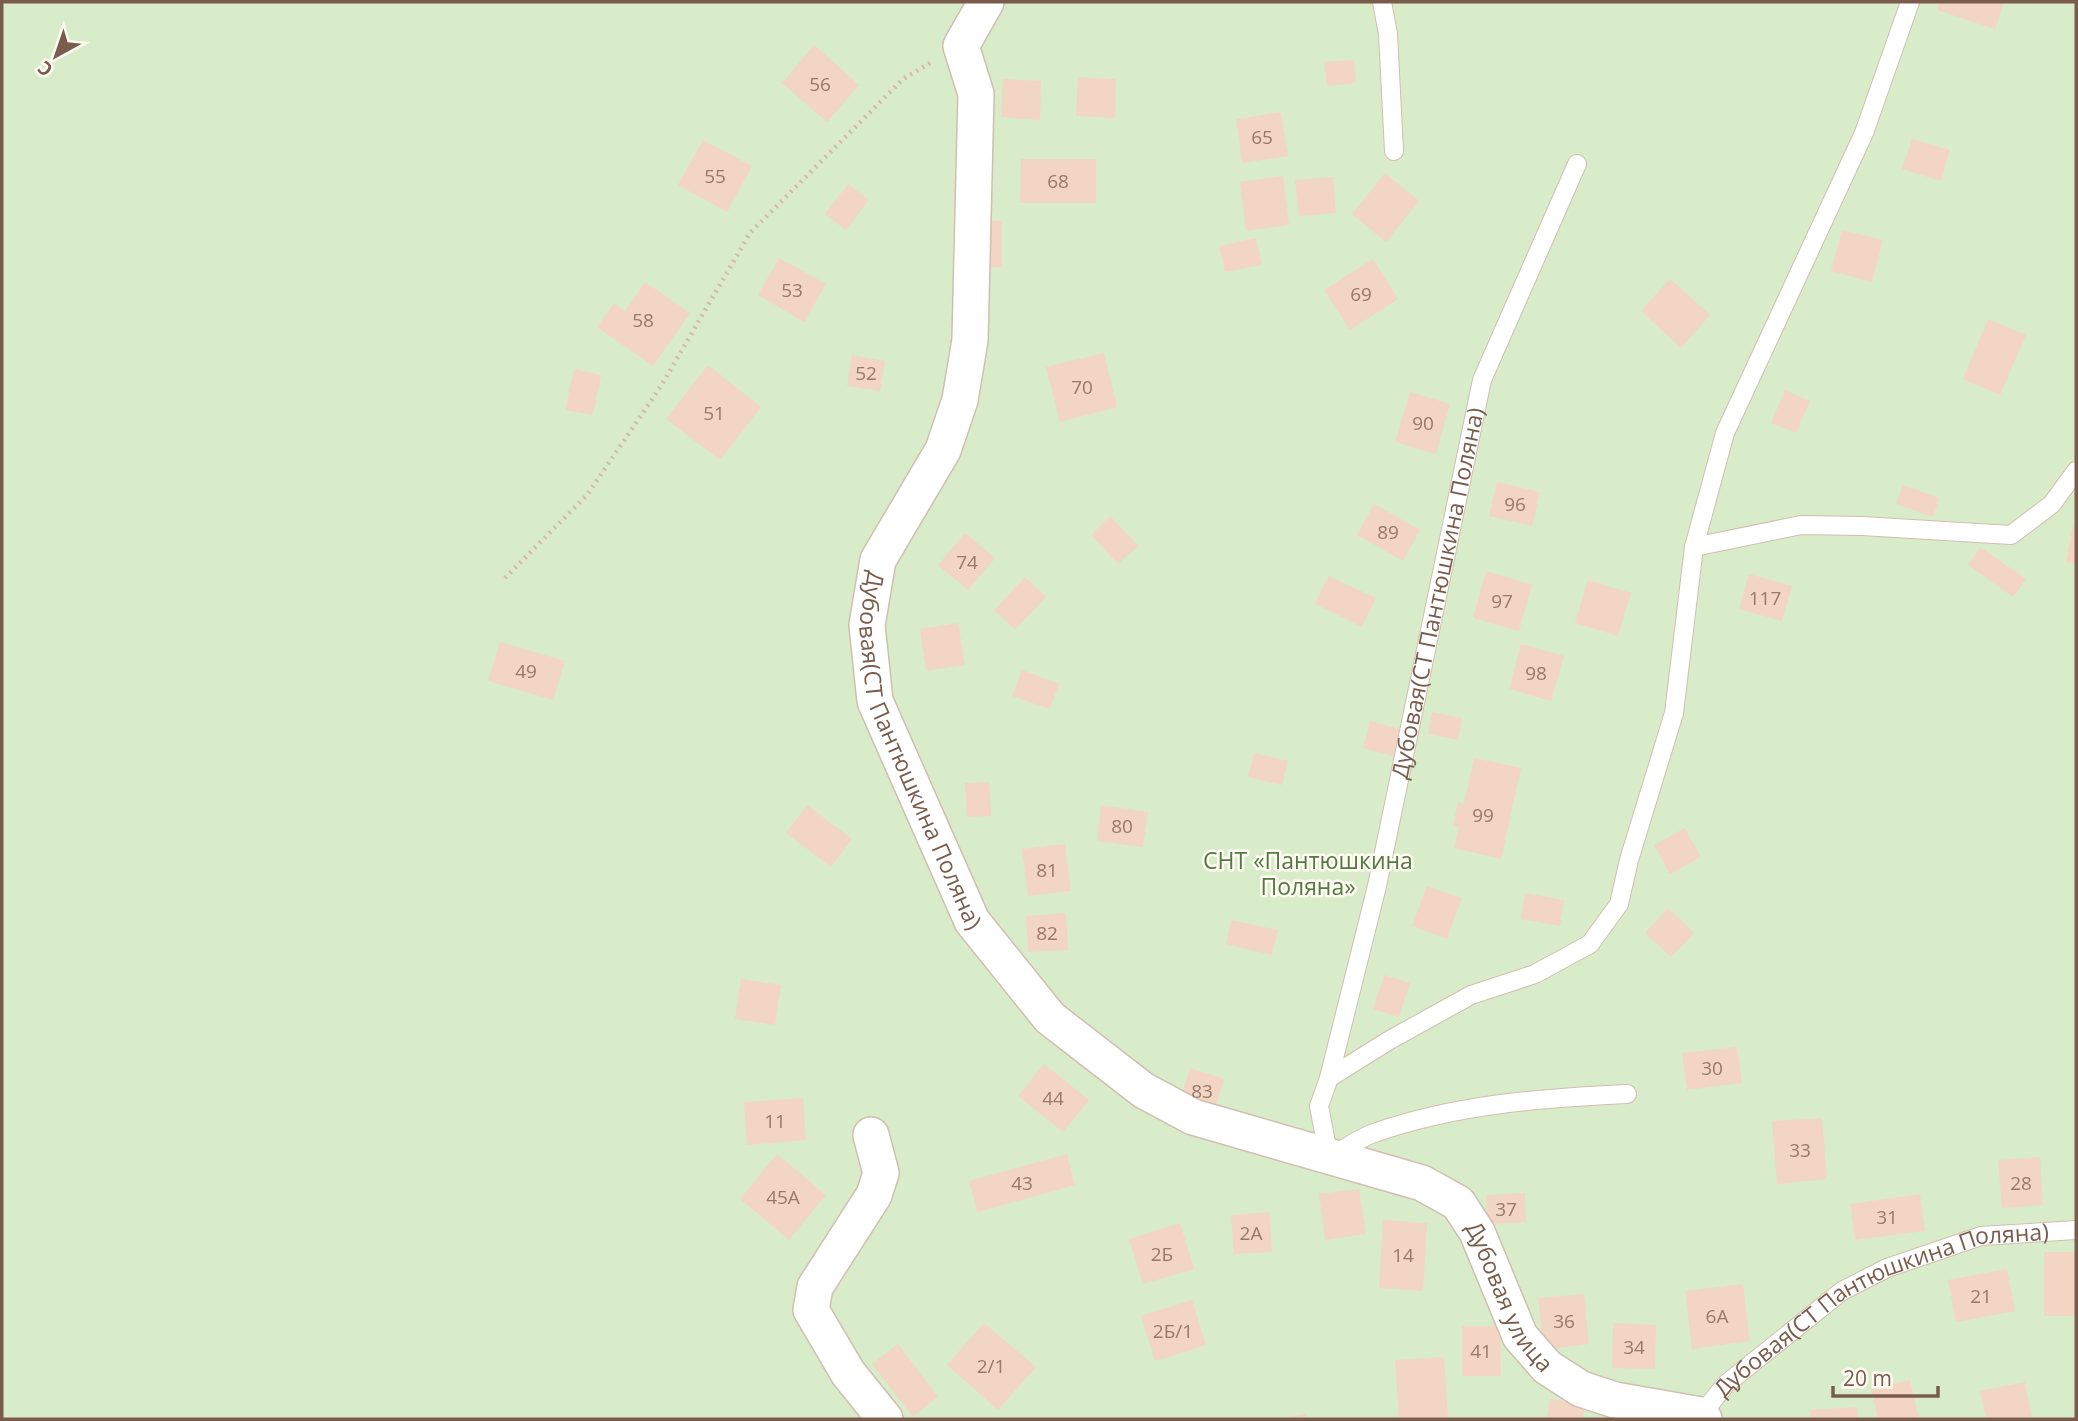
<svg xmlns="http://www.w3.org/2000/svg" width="2078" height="1421" viewBox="0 0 2078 1421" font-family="'Open Sans',sans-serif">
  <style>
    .green { fill: #d8ecc9 }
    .building { fill: #f3d5c3 }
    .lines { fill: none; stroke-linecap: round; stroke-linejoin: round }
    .service-casing { stroke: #d1beb0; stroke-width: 20 }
    .minor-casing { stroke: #d1beb0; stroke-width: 38 }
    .path { stroke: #d9b8a5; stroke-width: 4.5; stroke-dasharray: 2 5; stroke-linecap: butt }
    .service { stroke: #fff; stroke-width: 18 }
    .minor { stroke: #fff; stroke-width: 35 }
    .labels { text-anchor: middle; stroke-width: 5; stroke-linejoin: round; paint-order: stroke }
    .number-label { font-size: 19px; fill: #987a6a }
    .street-label { font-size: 23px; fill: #7a5c4d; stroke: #fffaf3 }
    .park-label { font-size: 23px; fill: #537a41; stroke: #fffaf3 }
  </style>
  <rect width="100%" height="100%" fill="#fdf6ec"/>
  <rect class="green" x="2" y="2" width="2074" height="1417"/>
  <g class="building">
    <path d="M1939 2H2004L1995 29 1937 10Z"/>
    <path d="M814 45 859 85 827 122 782 83Z"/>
    <path d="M1354 60 1356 83 1327 86 1324 62Z"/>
    <path d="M1078 77 1116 79 1115 118 1076 116Z"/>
    <path d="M1003 79 1041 81 1040 120 1001 117Z"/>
    <path d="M1281 112 1288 156 1242 163 1236 119Z"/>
    <path d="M1912 139 1950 150 1941 181 1902 169Z"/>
    <path d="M703 140 752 166 727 212 678 185Z"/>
    <path d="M1021 159H1096V203H1020Z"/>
    <path d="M1385 173 1419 201 1386 242 1352 214Z"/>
    <path d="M1283 176 1289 225 1246 231 1240 182Z"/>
    <path d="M1333 177 1336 213 1299 216 1295 180Z"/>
    <path d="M848 184 869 200 846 230 825 214Z"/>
    <path d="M986 221H1002V267H985Z"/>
    <path d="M1842 230 1883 240 1872 282 1831 271Z"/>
    <path d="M1256 238 1262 265 1225 272 1219 246Z"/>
    <path d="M779 258 826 284 804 322 758 295Z"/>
    <path d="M1373 259 1398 299 1350 330 1324 290Z"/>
    <path d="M1670 279 1710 315 1681 348 1641 311Z"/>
    <path d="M645 282 690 313 653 366 597 327 614 303 625 311Z"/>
    <path d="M1988 319 2026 335 2000 395 1963 379Z"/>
    <path d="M1104 353 1117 407 1060 422 1046 367Z"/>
    <path d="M852 355 885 361 880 391 847 386Z"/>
    <path d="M708 365 761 407 720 460 666 419Z"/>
    <path d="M574 369 601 375 593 415 565 410Z"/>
    <path d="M1785 390 1810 401 1796 433 1771 423Z"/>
    <path d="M1410 392 1450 404 1436 454 1395 442Z"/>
    <path d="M1497 482 1540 492 1532 526 1489 516Z"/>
    <path d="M1903 485 1939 498 1933 517 1896 504Z"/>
    <path d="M1374 504 1420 530 1403 561 1357 535Z"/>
    <path d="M1110 516 1138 546 1118 564 1091 535Z"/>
    <path d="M2073 526 2076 527V564L2066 562Z"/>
    <path d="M965 533 995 558 968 590 938 565Z"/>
    <path d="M1980 547 2026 579 2013 597 1968 565Z"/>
    <path d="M1486 571 1532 585 1519 631 1473 618Z"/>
    <path d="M1749 574 1792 586 1782 621 1739 609Z"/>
    <path d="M1328 576 1376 598 1362 627 1315 604Z"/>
    <path d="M1025 577 1046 597 1015 630 994 610Z"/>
    <path d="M1588 580 1631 593 1618 636 1575 623Z"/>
    <path d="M958 623 965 665 926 671 920 629Z"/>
    <path d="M500 642 565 661 553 700 488 681Z"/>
    <path d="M1521 644 1564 656 1551 701 1509 689Z"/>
    <path d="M1022 670 1059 684 1050 709 1012 696Z"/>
    <path d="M1432 712 1462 718 1458 740 1428 734Z"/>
    <path d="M1370 721 1403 730 1397 757 1363 748Z"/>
    <path d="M1254 753 1288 761 1282 785 1248 777Z"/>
    <path d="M1474 758 1521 768 1501 859 1454 848 1459 827 1453 825 1458 802 1464 804Z"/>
    <path d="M989 782 991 816 967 817 965 783Z"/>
    <path d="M807 805 852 839 831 867 786 833Z"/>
    <path d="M1101 805 1148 812 1143 847 1097 841Z"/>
    <path d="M1685 828 1701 857 1670 874 1654 845Z"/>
    <path d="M1065 844 1071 891 1028 896 1022 849Z"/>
    <path d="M1427 886 1462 898 1447 939 1412 926Z"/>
    <path d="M1525 893 1564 900 1560 926 1521 919Z"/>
    <path d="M1668 908 1694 933 1671 957 1645 933Z"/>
    <path d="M1066 913 1068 950 1028 952 1026 916Z"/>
    <path d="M1231 920 1278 930 1272 955 1226 944Z"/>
    <path d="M1384 975 1410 983 1399 1017 1373 1009Z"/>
    <path d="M741 979 781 985 775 1025 735 1019Z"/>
    <path d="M1737 1047 1742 1083 1687 1090 1682 1053Z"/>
    <path d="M1044 1064 1089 1100 1063 1132 1018 1096Z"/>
    <path d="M1190 1068 1224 1079 1214 1113 1180 1103Z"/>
    <path d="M803 1098 806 1140 747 1145 744 1102Z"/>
    <path d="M1822 1118 1827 1179 1777 1184 1772 1121Z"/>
    <path d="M777 1154 826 1195 789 1240 740 1199Z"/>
    <path d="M1067 1154 1075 1185 977 1212 969 1181Z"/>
    <path d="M2040 1157 2043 1205 2002 1208 1998 1160Z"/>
    <path d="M1359 1189 1366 1234 1325 1240 1319 1194Z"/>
    <path d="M1525 1193 1526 1222 1488 1224 1486 1195Z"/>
    <path d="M1920 1194 1925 1231 1855 1240 1850 1204Z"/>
    <path d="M1269 1212 1272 1252 1234 1254 1231 1215Z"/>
    <path d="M1383 1220 1427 1223 1423 1291 1379 1288Z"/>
    <path d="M1180 1223 1194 1269 1143 1284 1129 1239Z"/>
    <rect x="2044" y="1252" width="32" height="64"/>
    <path d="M2007 1269 2015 1311 1956 1322 1948 1280Z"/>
    <path d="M1743 1284 1750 1341 1692 1349 1685 1291Z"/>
    <path d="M1584 1294 1589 1344 1544 1350 1538 1298Z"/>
    <path d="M1192 1300 1206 1345 1155 1361 1141 1316Z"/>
    <path d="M984 1323 1036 1367 998 1410 947 1365Z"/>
    <path d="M1613 1323 1656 1325 1655 1369 1612 1368Z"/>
    <path d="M1462 1326H1500L1501 1376H1462Z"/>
    <path d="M898 1344 938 1397 913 1417 872 1364Z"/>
    <path d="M1444 1357 1448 1419H1399L1395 1360Z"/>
    <path d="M1910 1380 1919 1419H1878L1871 1389Z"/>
    <path d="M2025 1382 2032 1419H1986L1980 1391Z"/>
    <path d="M1550 1399 1585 1405 1583 1419H1547Z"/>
    <path d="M1857 1407 1858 1419H1811L1810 1410Z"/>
    <path d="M1306 1414 1307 1419H1283V1418Z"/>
  </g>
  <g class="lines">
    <g class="service-casing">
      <g id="service">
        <path d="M1382 2 1388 34 1394 151"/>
        <path d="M1694 547 1801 525 1862 526 2011 535 2052 504 2076 471"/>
        <path id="s1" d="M1329 1078 1377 886 1482 380 1577 164"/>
        <path d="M1627 1094C1543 1098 1458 1104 1377 1132 1360 1137 1345 1149 1329 1158L1319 1106 1329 1078 1388 1041 1471 995 1535 974 1590 944 1619 904 1629 860 1674 713 1694 547 1725 433 1864 133 1910 2"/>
        <path id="s2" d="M1701 1415 1726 1384 1842 1291 1887 1268 1981 1236 2076 1230"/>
      </g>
    </g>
    <g class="minor-casing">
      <g id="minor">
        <path id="s3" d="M986 2 961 46 976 94 970 340 960 400 943 450 878 560 867 625 875 701 972 921 1050 1018 1143 1090 1193 1117 1422 1183 1458 1203 1477 1232 1520 1336 1547 1367 1581 1389 1615 1400 1701 1415 1704 1419"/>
        <path d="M871 1135 881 1173 874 1195 815 1287 811 1310 848 1373 885 1419"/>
      </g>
    </g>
    <path class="path" d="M505 578 587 495 661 386 750 233 903 79 930 63"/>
    <use href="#service" class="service"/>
    <use href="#minor" class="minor"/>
  </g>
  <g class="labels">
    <g class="number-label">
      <text x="820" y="91">56</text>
      <text x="1262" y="144">65</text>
      <text x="715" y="183">55</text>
      <text x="1058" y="188">68</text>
      <text x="792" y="297">53</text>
      <text x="1361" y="301">69</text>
      <text x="643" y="327">58</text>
      <text x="866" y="380">52</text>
      <text x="1082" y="394">70</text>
      <text x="714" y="420">51</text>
      <text x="1423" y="430">90</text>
      <text x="1515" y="511">96</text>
      <text x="1388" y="539">89</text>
      <text x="967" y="569">74</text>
      <text x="1765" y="605">117</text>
      <text x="1502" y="608">97</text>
      <text x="526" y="678">49</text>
      <text x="1536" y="680">98</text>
      <text x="1483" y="822">99</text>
      <text x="1122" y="833">80</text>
      <text x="1047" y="877">81</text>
      <text x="1047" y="940">82</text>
      <text x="1712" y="1075">30</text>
      <text x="1202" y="1098">83</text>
      <text x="1053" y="1105">44</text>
      <text x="775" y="1128">11</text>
      <text x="1800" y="1157">33</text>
      <text x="1022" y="1190">43</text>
      <text x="2021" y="1190">28</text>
      <text x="783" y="1204">45А</text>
      <text x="1506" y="1216">37</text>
      <text x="1887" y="1224">31</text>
      <text x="1251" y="1240">2А</text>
      <text x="1162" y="1261">2Б</text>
      <text x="1403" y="1262">14</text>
      <text x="1981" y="1303">21</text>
      <text x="1717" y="1323">6А</text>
      <text x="1564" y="1328">36</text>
      <text x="1173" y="1338">2Б/1</text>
      <text x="1634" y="1354">34</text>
      <text x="1481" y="1358">41</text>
      <text x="991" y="1373">2/1</text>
    </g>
    <g class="street-label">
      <text dy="8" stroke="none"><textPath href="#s1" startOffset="497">Дубовая(СТ Пантюшкина Поляна)</textPath></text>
      <text dy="8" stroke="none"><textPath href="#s3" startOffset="789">Дубовая(СТ Пантюшкина Поляна)</textPath></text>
      <text dy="8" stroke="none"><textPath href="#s3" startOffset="1657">Дубовая улица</textPath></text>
      <text dy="8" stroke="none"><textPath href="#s2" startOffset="217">Дубовая(СТ Пантюшкина Поляна)</textPath></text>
    </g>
    <g class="park-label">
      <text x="1308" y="869">СНТ «Пантюшкина<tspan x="1308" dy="26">Поляна»</tspan></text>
    </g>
  </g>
  <rect width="2078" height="1421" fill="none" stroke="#7a5c4d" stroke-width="7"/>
  <g transform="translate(56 56) rotate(220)" stroke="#fffaf3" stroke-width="5" paint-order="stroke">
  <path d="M0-5L12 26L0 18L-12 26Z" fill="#7a5c4d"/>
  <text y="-10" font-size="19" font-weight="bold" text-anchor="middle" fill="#7a5c4d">С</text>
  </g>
  <path d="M1833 1386v10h105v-10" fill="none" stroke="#7a5c4d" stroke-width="3.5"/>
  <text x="1843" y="1386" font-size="21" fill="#7a5c4d" stroke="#fffaf3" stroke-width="5" paint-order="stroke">20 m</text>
</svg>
